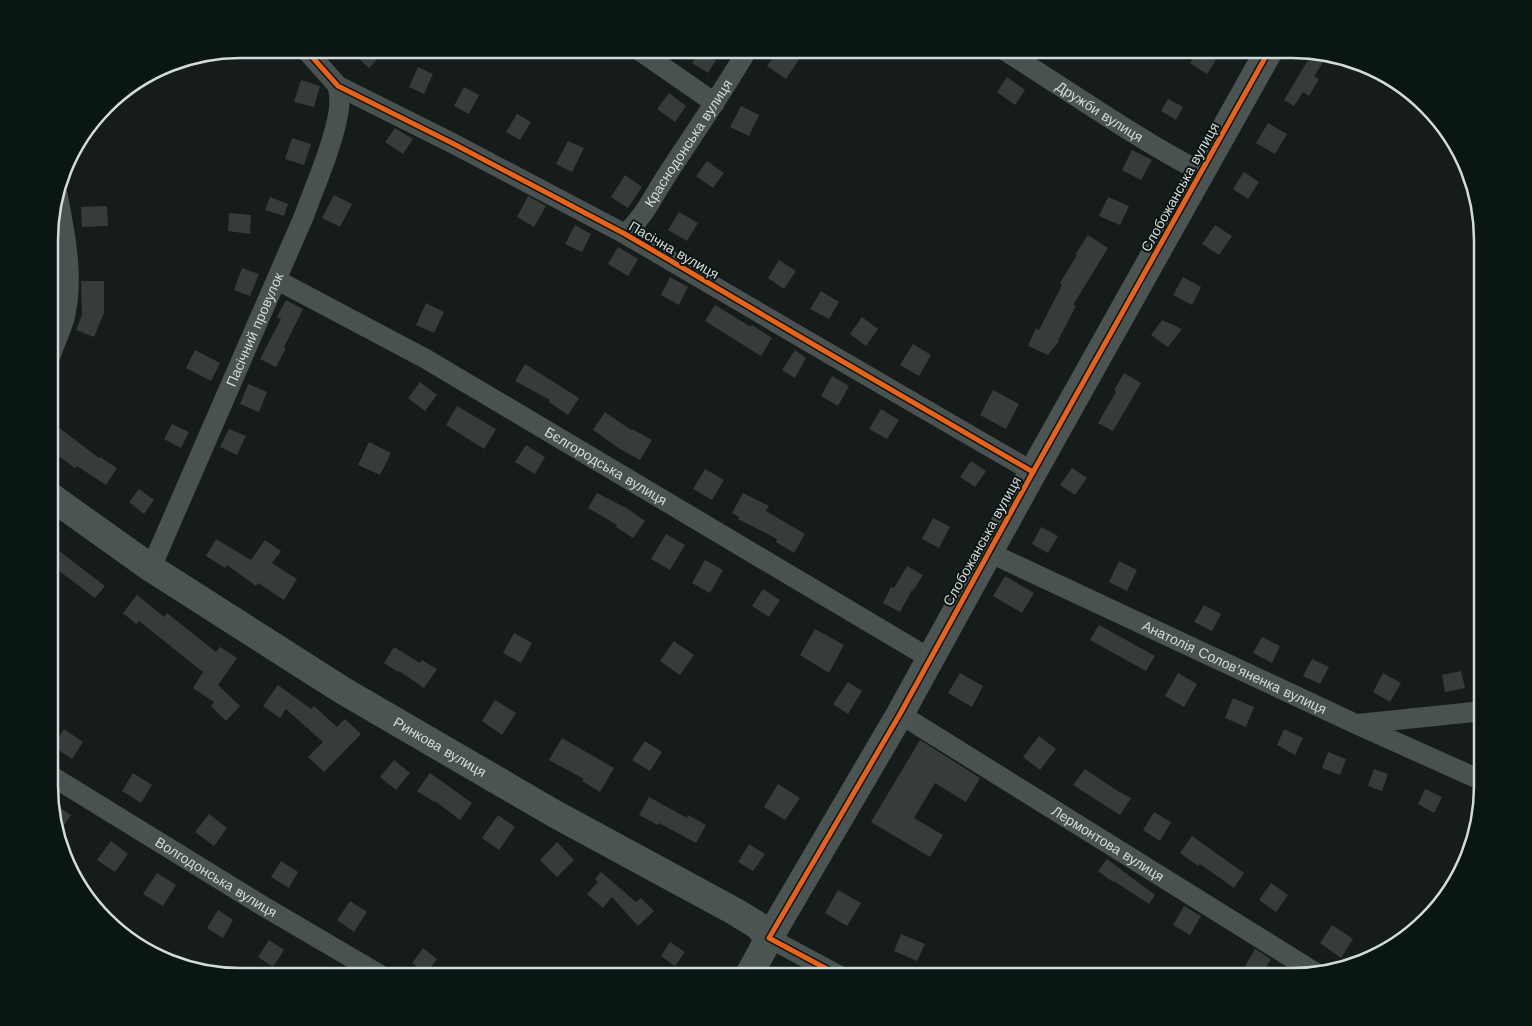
<svg xmlns="http://www.w3.org/2000/svg" width="1532" height="1026" viewBox="0 0 1532 1026" font-family="'Work Sans',sans-serif">
  <style>
    .building { fill: #363c3b }
    .lines { fill: none; stroke-linecap: round; stroke-linejoin: round }
    .street { stroke: #495251; stroke-width: 20 }
    .secondary { stroke: #4a5553; stroke-width: 28 }
    .cycleway-casing { stroke: #091614; stroke-width: 8 }
    .cycleway { stroke: #ea6118; stroke-width: 5 }
    .labels { text-anchor: middle; stroke-width: 4; stroke-linejoin: round; paint-order: stroke }
    .street-label { font-size: 14px; fill: #d3dbda; stroke: #091614 }
    .rim { fill: none; stroke: #d3dbda; stroke-width: 2.5 }
  </style>
  <rect width="100%" height="100%" fill="#151c1b"/>
  <g class="building">
    <path d="M348 49H387L369 68Z"/>
    <path d="M779 49H786L800 58 786 79 767 66Z"/>
    <path d="M1200 49 1216 60 1207 74 1190 63Z"/>
    <path d="M700 50 716 60 708 73 692 63Z"/>
    <path d="M1313 52 1328 55 1314 76 1319 79 1309 96 1303 92 1294 106 1284 100Z"/>
    <path d="M418 67 433 74 424 94 409 87Z"/>
    <path d="M1007 77 1025 90 1015 105 997 92Z"/>
    <path d="M301 80 320 86 314 107 294 102Z"/>
    <path d="M464 87 479 95 469 114 454 106Z"/>
    <path d="M669 93 686 106 675 122 657 109Z"/>
    <path d="M1168 99 1183 107 1176 120 1161 111Z"/>
    <path d="M741 106 759 115 749 136 730 127Z"/>
    <path d="M517 114 531 122 520 140 506 132Z"/>
    <path d="M1268 123 1287 134 1275 154 1256 143Z"/>
    <path d="M395 128 413 139 403 154 385 142Z"/>
    <path d="M292 138 311 144 304 165 285 159Z"/>
    <path d="M568 141 584 148 572 172 556 164Z"/>
    <path d="M1132 150 1152 160 1141 180 1122 170Z"/>
    <path d="M707 161 724 173 713 188 696 176Z"/>
    <path d="M1244 172 1259 182 1248 199 1233 189Z"/>
    <path d="M625 175 642 187 628 208 611 197Z"/>
    <path d="M334 195 352 204 340 227 322 218Z"/>
    <path d="M528 196 546 206 534 227 517 217Z"/>
    <path d="M270 197 288 204 284 216 265 210Z"/>
    <path d="M1108 197 1129 206 1120 225 1099 216Z"/>
    <path d="M107 206 108 226 82 227 81 207Z"/>
    <path d="M679 212 698 223 687 241 668 230Z"/>
    <path d="M229 213 251 215 250 234 228 231Z"/>
    <path d="M575 225 591 234 582 252 565 244Z"/>
    <path d="M1215 225 1232 236 1219 255 1202 244Z"/>
    <path d="M1088 235 1108 248 1073 305 1076 306 1058 340 1059 341 1048 355 1028 346 1036 328 1039 330 1062 285 1060 283 1077 255H1075Z"/>
    <path d="M618 247 638 259 628 276 608 264Z"/>
    <path d="M779 260 796 271 784 289 768 278Z"/>
    <path d="M242 268 259 274 250 296 234 290Z"/>
    <path d="M670 277 688 287 679 305 661 295Z"/>
    <path d="M1183 277 1201 287 1192 305 1173 295Z"/>
    <path d="M81 281H104V313L94 337 76 330 82 315Z"/>
    <path d="M821 291 839 302 829 319 810 309Z"/>
    <path d="M286 300 303 309 284 347 286 348 276 367 260 359 281 319 277 317Z"/>
    <path d="M426 303 444 312 434 333 416 325Z"/>
    <path d="M715 305 751 327 752 325 772 338 761 356 705 321Z"/>
    <path d="M862 317 878 329 866 346 850 334Z"/>
    <path d="M1162 320 1182 329 1168 347 1151 335Z"/>
    <path d="M913 344 931 355 919 376 900 365Z"/>
    <path d="M195 350 220 363 211 381 186 368Z"/>
    <path d="M795 350 806 358 795 378 782 370Z"/>
    <path d="M525 364 579 398 568 415 549 402 550 400 515 381Z"/>
    <path d="M1124 373 1141 383 1113 431 1098 423 1116 392 1114 390Z"/>
    <path d="M832 376 849 386 838 406 821 396Z"/>
    <path d="M420 382 437 395 425 411 408 398Z"/>
    <path d="M248 384 267 392 259 412 240 404Z"/>
    <path d="M993 390 1019 404 1006 429 980 415Z"/>
    <path d="M457 406 496 429 484 449 446 425Z"/>
    <path d="M881 409 899 420 887 439 869 429Z"/>
    <path d="M605 412 631 430 632 429 652 440 640 460 620 449 593 430Z"/>
    <path d="M50 421 99 458 100 457 117 468 106 485 77 466 75 468 50 450Z"/>
    <path d="M172 424 189 432 181 448 164 439Z"/>
    <path d="M229 429 246 436 237 455 220 447Z"/>
    <path d="M369 442 391 453 380 475 358 465Z"/>
    <path d="M526 445 545 457 535 474 515 462Z"/>
    <path d="M971 461 986 471 975 487 960 477Z"/>
    <path d="M1072 468 1087 478 1075 495 1060 485Z"/>
    <path d="M705 469 724 480 712 500 693 489Z"/>
    <path d="M139 489 154 500 144 514 129 502Z"/>
    <path d="M597 493 628 509 645 521 633 538 616 527 617 525 588 508Z"/>
    <path d="M743 493 769 506 766 511 805 534 794 553 776 542 777 539 738 519 739 517 732 513Z"/>
    <path d="M933 518 950 527 939 548 922 539Z"/>
    <path d="M1041 527 1058 536 1048 553 1032 544Z"/>
    <path d="M666 534 685 545 670 570 651 559Z"/>
    <path d="M216 539 251 560 265 540 281 551 272 563 297 579 284 600 258 583 256 586 227 565 225 568 206 556Z"/>
    <path d="M50 544 105 586 95 598 50 564Z"/>
    <path d="M705 560 723 570 710 593 692 583Z"/>
    <path d="M1119 561 1137 570 1127 591 1109 582Z"/>
    <path d="M907 566 923 575 913 591 912 590 900 612 883 603 891 587 894 588Z"/>
    <path d="M1005 576 1034 593 1022 613 993 596Z"/>
    <path d="M763 589 780 600 769 617 752 606Z"/>
    <path d="M137 595 164 617 167 613 216 652 220 647 237 658 218 685 240 706 226 721 211 706 214 702 193 688 203 672 139 621 136 624 123 613Z"/>
    <path d="M1204 605 1221 614 1212 631 1194 622Z"/>
    <path d="M1099 625 1155 656 1146 671 1090 640Z"/>
    <path d="M815 629 844 645 829 673 800 655Z"/>
    <path d="M514 633 532 643 521 663 503 653Z"/>
    <path d="M1262 637 1280 646 1272 663 1253 653Z"/>
    <path d="M674 641 694 655 680 675 660 661Z"/>
    <path d="M394 647 420 663 422 660 437 669 424 688 399 671 398 672 384 663Z"/>
    <path d="M1312 659 1329 667 1320 684 1303 676Z"/>
    <path d="M1461 671 1465 688 1445 692 1442 675Z"/>
    <path d="M960 673 983 686 972 707 948 693Z"/>
    <path d="M1178 673 1197 684 1184 707 1165 696Z"/>
    <path d="M1383 673 1401 683 1390 702 1373 692Z"/>
    <path d="M848 682 862 691 848 714 833 704Z"/>
    <path d="M278 685 311 709 314 706 337 727 345 719 361 734 324 772 308 757 323 742 286 709 280 718 263 706Z"/>
    <path d="M1233 698 1254 707 1246 727 1225 718Z"/>
    <path d="M495 700 516 713 502 735 482 721Z"/>
    <path d="M64 729 83 742 72 759 52 746Z"/>
    <path d="M1284 729 1303 738 1295 755 1277 745Z"/>
    <path d="M1039 736 1056 749 1040 770 1023 757Z"/>
    <path d="M562 738 614 768 600 792 582 781 584 779 549 760Z"/>
    <path d="M920 740 980 778 966 802 935 783 914 818 943 835 930 857 871 822Z"/>
    <path d="M645 741 662 752 650 771 632 760Z"/>
    <path d="M1328 752 1346 759 1340 775 1322 768Z"/>
    <path d="M394 760 410 773 396 790 380 777Z"/>
    <path d="M1085 769 1116 790 1131 798 1120 815 1073 785Z"/>
    <path d="M1374 769 1388 774 1382 791 1368 786Z"/>
    <path d="M133 773 152 785 141 803 122 791Z"/>
    <path d="M430 773 472 803 460 820 435 801 434 802 417 791Z"/>
    <path d="M778 784 800 798 785 820 764 807Z"/>
    <path d="M1425 789 1442 797 1434 813 1418 804Z"/>
    <path d="M649 797 687 818 688 815 706 825 696 843 659 823 658 825 639 815Z"/>
    <path d="M50 801 71 815 58 834 50 811Z"/>
    <path d="M1154 812 1171 822 1160 841 1143 830Z"/>
    <path d="M209 814 227 828 214 846 195 832Z"/>
    <path d="M498 815 515 827 499 850 482 838Z"/>
    <path d="M1192 836 1244 873 1234 888 1200 864 1198 866 1180 853Z"/>
    <path d="M111 841 128 854 115 872 97 860Z"/>
    <path d="M557 842 574 860 557 877 540 860Z"/>
    <path d="M749 844 765 854 753 871 738 862Z"/>
    <path d="M1107 859 1155 895 1149 904 1114 881 1113 882 1098 871Z"/>
    <path d="M281 861 298 872 289 888 271 877Z"/>
    <path d="M601 872 636 902 641 898 654 911 638 926 612 897 603 908 587 894 598 882 595 879Z"/>
    <path d="M157 873 176 885 163 906 143 894Z"/>
    <path d="M1271 883 1288 895 1276 912 1259 900Z"/>
    <path d="M838 890 861 903 847 926 825 913Z"/>
    <path d="M350 901 367 912 354 932 337 920Z"/>
    <path d="M1184 906 1201 916 1190 935 1173 925Z"/>
    <path d="M218 910 233 920 223 938 207 928Z"/>
    <path d="M1332 925 1353 939 1341 958 1320 943Z"/>
    <path d="M901 934 925 944 917 961 894 951Z"/>
    <path d="M269 940 284 950 273 967 258 957Z"/>
    <path d="M670 942 685 952 675 966 661 956Z"/>
    <path d="M423 948 437 959 426 974 412 963Z"/>
    <path d="M1255 949 1271 959 1260 977 1244 968Z"/>
  </g>
  <g class="lines">
    <g class="street">
      <path d="M305 49 338 86 454 144 625 234 816 346 1033 472"/>
      <path d="M637 49 715 103"/>
      <path id="s1" d="M1002 49C1068 90 1132 136 1201 172"/>
      <path id="s2" d="M625 234C643 218 652 198 665 178 693 135 722 93 748 49"/>
      <path id="s3" d="M277 280 426 359 931 659"/>
      <path d="M50 357C55 344 60 332 64 320 75 280 65 232 57 192"/>
      <path id="s4" d="M988 552 1358 725 1483 781"/>
      <path id="s5" d="M151 568 304 216C316 183 334 143 339 109 340 101 339 93 338 86"/>
      <path id="s6" d="M900 714 1316 973"/>
      <path d="M1358 724 1483 711"/>
      <path id="s7" d="M50 775 263 906 384 977"/>
      <path d="M769 938 842 977"/>
    </g>
    <g class="secondary">
      <path id="s8" d="M50 496 151 568 342 690 555 814 734 911 757 925 769 938"/>
      <path d="M748 977 769 938 900 714 1033 472 1270 49"/>
    </g>
    <g class="cycleway-casing">
      <g id="cycleway">
        <path d="M305 49 338 86 454 144 625 234 816 346 1033 472"/>
        <path d="M842 977 769 938 900 714 1033 472 1270 49"/>
      </g>
    </g>
    <use href="#cycleway" class="cycleway"/>
  </g>
  <g class="labels">
    <g class="street-label">
      <text dy="5" stroke="none"><textPath href="#s1" startOffset="116">Дружби вулиця</textPath></text>
      <text dy="5" stroke="none"><textPath href="#s2" startOffset="111">Краснодонська вулиця</textPath></text>
      <text transform="translate(1180 187) rotate(-61)" y="5">Слобожанська вулиця</text>
      <text transform="translate(674 250) rotate(30)" y="5">Пасічна вулиця</text>
      <text dy="5" stroke="none"><textPath href="#s5" startOffset="260">Пасічний провулок</textPath></text>
      <text dy="5" stroke="none"><textPath href="#s3" startOffset="378">Бєлгородська вулиця</textPath></text>
      <text transform="translate(982 541) rotate(-61)" y="5">Слобожанська вулиця</text>
      <text dy="5" stroke="none"><textPath href="#s4" startOffset="272">Анатолія Солов'яненка вулиця</textPath></text>
      <text dy="5" stroke="none"><textPath href="#s8" startOffset="464">Ринкова вулиця</textPath></text>
      <text dy="5" stroke="none"><textPath href="#s6" startOffset="245">Лермонтова вулиця</textPath></text>
      <text dy="5" stroke="none"><textPath href="#s7" startOffset="195">Волгодонська вулиця</textPath></text>
    </g>
  </g>
  <path d="M0 0H1532V1026H0ZM240 58H1292A182 182 0 0 1 1474 240V786A182 182 0 0 1 1292 968H240A182 182 0 0 1 58 786V240A182 182 0 0 1 240 58Z" fill="#091614" fill-rule="evenodd"/>
  <path class="rim" d="M240 58H1292A182 182 0 0 1 1474 240V786A182 182 0 0 1 1292 968H240A182 182 0 0 1 58 786V240A182 182 0 0 1 240 58Z"/>
</svg>
